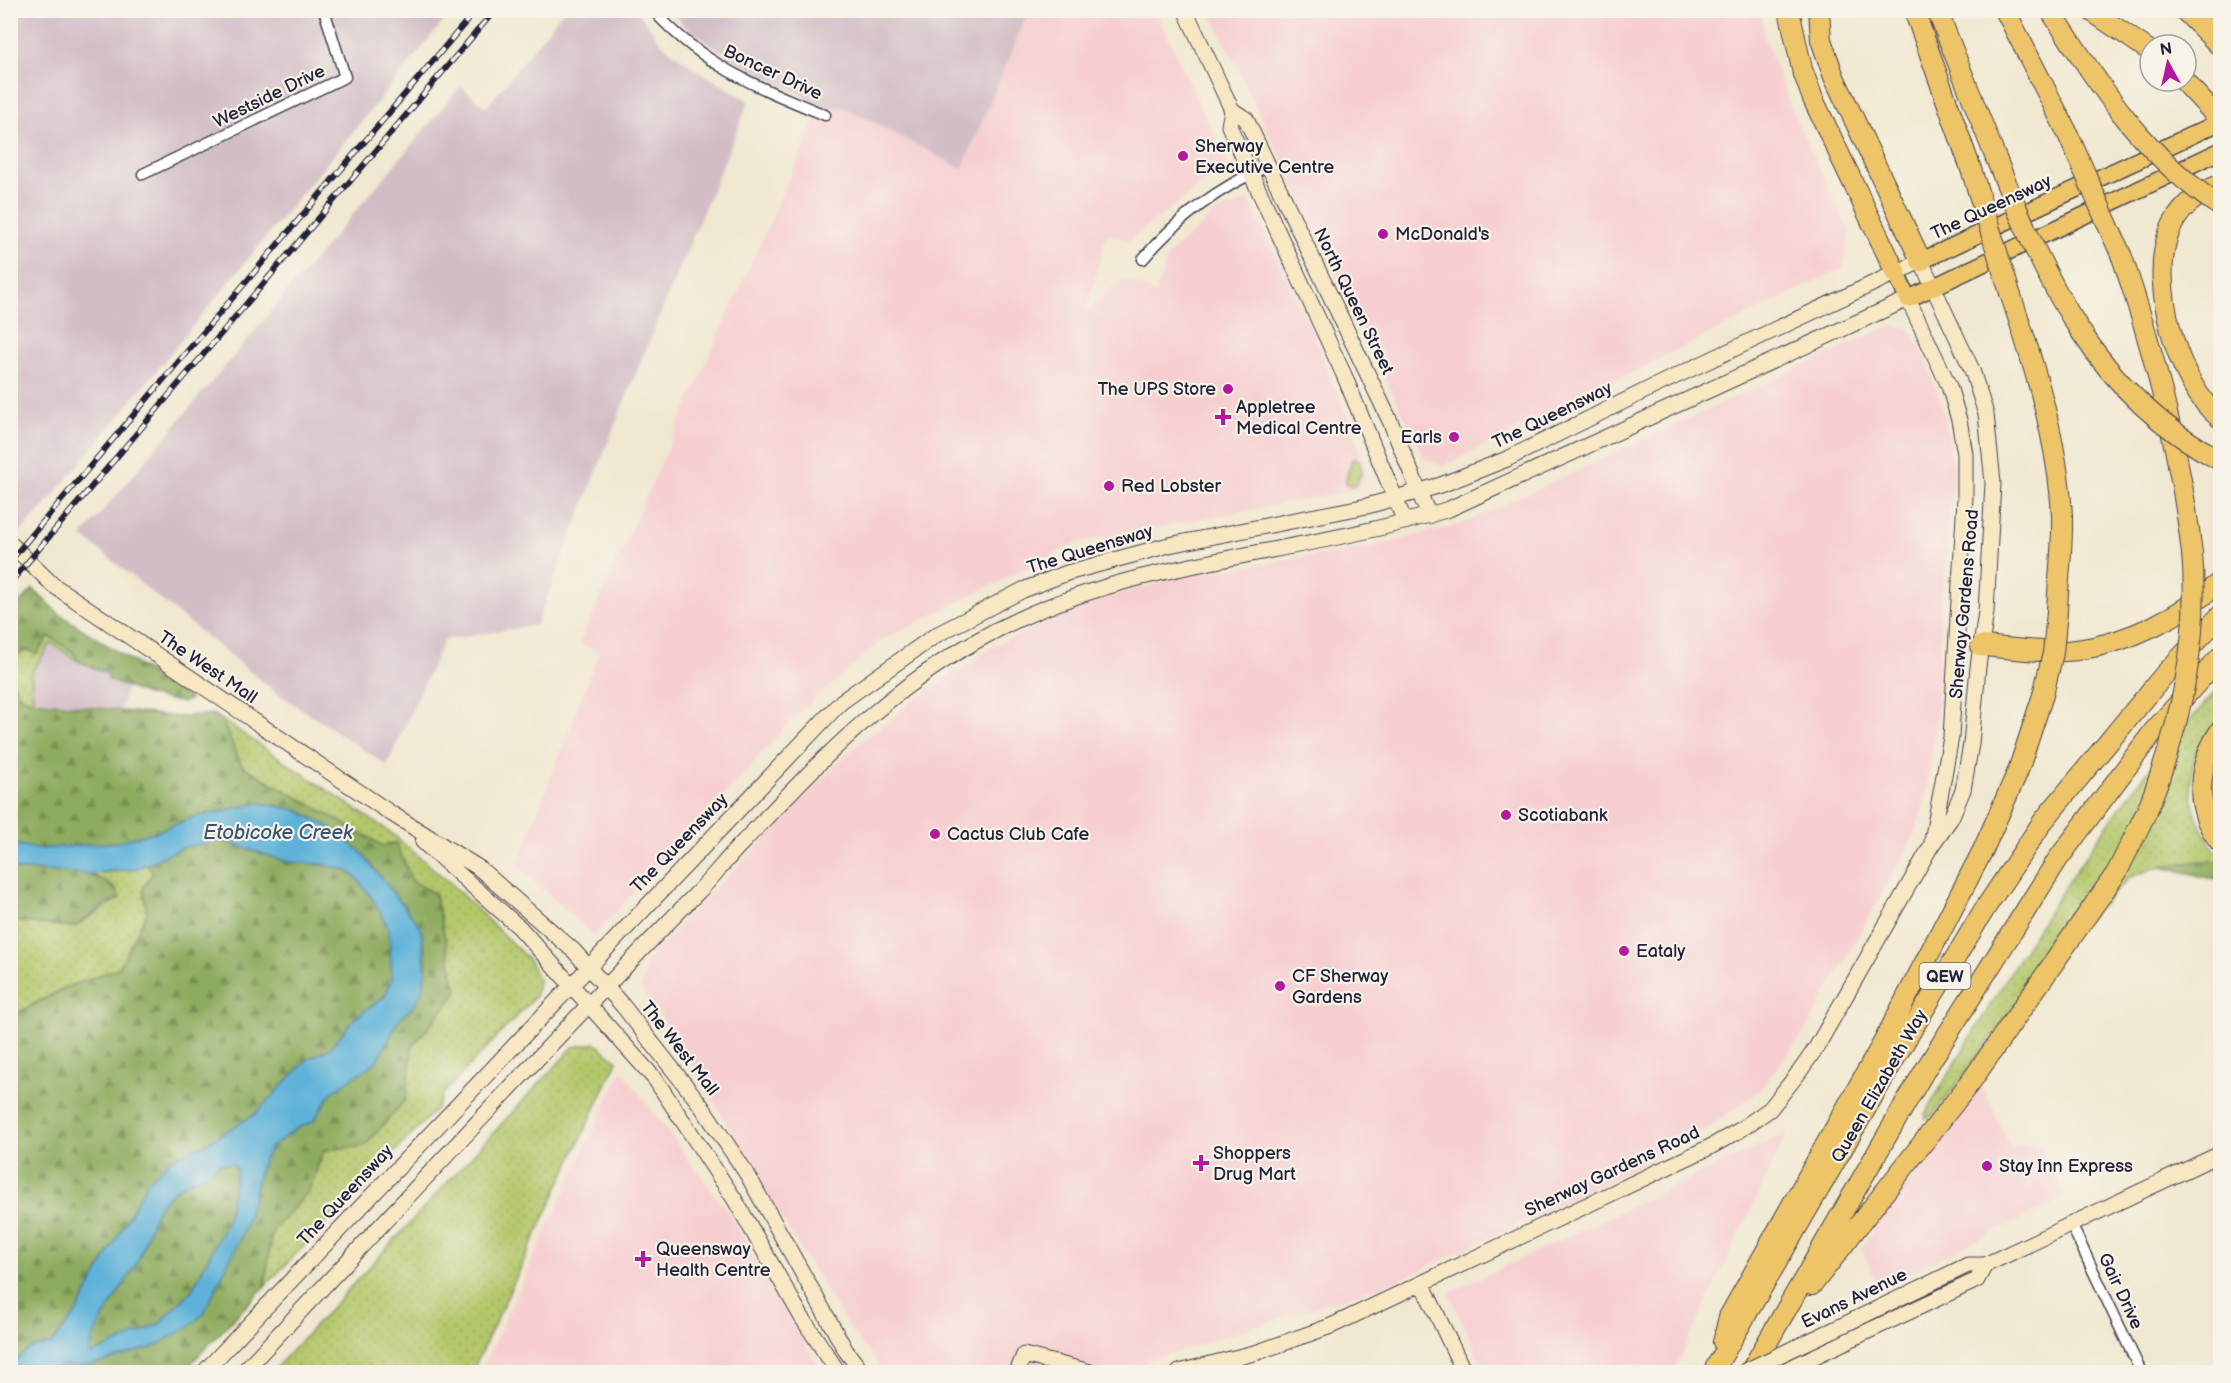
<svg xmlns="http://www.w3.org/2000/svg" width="2231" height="1383" font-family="'Balsamiq Sans',sans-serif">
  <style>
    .built { fill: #f7cfd1 }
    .industrial { fill: #d2bdc6 }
    .grass { fill: url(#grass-dots); stroke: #6a7452; stroke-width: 1.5 }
    .forest { fill: url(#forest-firs); stroke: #58674c; stroke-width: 1.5 }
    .green { fill: #b3c76a; stroke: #6a7452; stroke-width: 1.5 }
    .water { fill: #5db2d9; stroke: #406a8a; stroke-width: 1.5; fill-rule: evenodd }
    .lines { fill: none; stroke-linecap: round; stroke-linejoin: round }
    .street-casing { stroke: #414051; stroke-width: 13 }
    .secondary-casing { stroke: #414051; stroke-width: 17 }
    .primary-casing { stroke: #414051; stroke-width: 19 }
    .highway-casing { stroke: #414051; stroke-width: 22 }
    .street { stroke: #fff; stroke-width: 10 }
    .secondary { stroke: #f8e7c3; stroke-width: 15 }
    .primary { stroke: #eec469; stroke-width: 16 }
    .highway { stroke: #eec469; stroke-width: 20 }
    .rail-casing { stroke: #22223b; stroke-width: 6 }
    .rail { stroke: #f7f3e8; stroke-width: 4; stroke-dasharray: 11; stroke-linecap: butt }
    .secondary-bridge-casing { stroke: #414051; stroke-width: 17; stroke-linecap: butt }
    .highway-bridge-casing { stroke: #414051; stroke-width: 22; stroke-linecap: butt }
    .secondary-bridge { stroke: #f8e7c3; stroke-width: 15 }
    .highway-bridge { stroke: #eec469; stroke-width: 20 }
    .poi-dot { fill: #b5179e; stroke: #f7f3e8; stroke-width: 2 }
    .labels { text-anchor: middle; stroke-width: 4.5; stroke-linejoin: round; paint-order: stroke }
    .shield { fill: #f7f3e8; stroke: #62616f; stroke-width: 1.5 }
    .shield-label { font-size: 16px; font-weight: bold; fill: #22223b }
    .street-label { font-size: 18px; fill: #22223b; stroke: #f7f3e8 }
    .poi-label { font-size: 18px; fill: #22223b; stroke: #f7f3e8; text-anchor: start }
    .water-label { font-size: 20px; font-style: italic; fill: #375472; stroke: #f7f3e8 }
  </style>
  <defs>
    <pattern id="grass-dots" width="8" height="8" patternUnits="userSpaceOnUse" patternTransform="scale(1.5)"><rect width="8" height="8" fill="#b3c76a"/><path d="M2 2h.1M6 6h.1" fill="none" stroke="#9aab5d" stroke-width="1.8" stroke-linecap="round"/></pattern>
    <pattern id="forest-firs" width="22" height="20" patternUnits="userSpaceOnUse" patternTransform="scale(1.5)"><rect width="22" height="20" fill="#8eac5e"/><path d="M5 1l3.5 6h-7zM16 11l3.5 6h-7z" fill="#748c4f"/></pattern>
  </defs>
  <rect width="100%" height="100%" fill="#f7f3e8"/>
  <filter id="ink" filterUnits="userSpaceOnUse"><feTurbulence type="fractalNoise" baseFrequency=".0167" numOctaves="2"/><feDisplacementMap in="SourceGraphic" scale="12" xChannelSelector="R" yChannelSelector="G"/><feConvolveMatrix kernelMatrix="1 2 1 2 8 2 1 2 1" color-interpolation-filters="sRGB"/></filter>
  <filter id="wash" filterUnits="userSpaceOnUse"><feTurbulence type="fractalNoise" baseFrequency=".008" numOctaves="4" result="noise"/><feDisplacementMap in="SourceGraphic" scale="24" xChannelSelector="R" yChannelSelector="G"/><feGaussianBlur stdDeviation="1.35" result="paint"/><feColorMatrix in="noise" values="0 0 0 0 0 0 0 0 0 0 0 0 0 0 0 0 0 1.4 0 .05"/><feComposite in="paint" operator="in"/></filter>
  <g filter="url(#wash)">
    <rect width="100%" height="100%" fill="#f0e8d0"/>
    <path class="built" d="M 1029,11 L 1156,11 L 1225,159 L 1226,166 L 1128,241 L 1107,233 L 1086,312 L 1123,279 L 1156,293 L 1168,255 L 1216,212 L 1246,201 L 1250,202 L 1312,330 L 1363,459 L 1366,480 L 1359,488 L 1350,491 L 1078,542 L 883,640 L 800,711 L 594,936 L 517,865 L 599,652 L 580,643 L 822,106 L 848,109 L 962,169 Z
      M 1210,11 L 1762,11 L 1764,36 L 1798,125 L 1850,231 L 1844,267 L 1444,466 L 1424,458 Z
      M 1891,325 L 1908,327 L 1926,358 L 1945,416 L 1954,473 L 1941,610 L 1938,708 L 1926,799 L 1912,840 L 1804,1033 L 1761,1089 L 1711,1126 L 1645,1163 L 1402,1279 L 1148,1361 L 1147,1372 L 884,1372 L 848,1326 L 776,1209 L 675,1034 L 641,990 L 646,962 L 698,905 L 851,750 L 918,696 L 993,647 L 1082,603 L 1179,577 L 1376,546 L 1462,524 Z
      M 622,1070 L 730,1215 L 822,1372 L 480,1372 Z
      M 1981,1084 L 2011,1148 L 2037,1139 L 2065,1198 L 1879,1287 L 1861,1248 Z
      M 1788,1132 L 1673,1372 L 1485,1372 L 1449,1293 Z"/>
    <path class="industrial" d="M 564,10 L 637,11 L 663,45 L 695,69 L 749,101 L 624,402 L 536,625 L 444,640 L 387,765 L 274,691 L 82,536 L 461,86 L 486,108 Z
      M 11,11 L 452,11 L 45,506 L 11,541 Z
      M 673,11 L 1029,11 L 962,169 L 848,109 L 822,106 L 740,64 L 684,26 Z
      M 51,643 L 78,661 L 109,674 L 107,679 L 127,687 L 120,710 L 33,701 L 31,673 Z"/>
    <path class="grass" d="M 49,636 L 73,652 L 78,661 L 51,643 L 31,673 L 33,701 L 19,696 L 14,683 L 11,686 L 11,657 L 28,650 Z
      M 2220,687 C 2220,695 2223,711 2220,719 C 2215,731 2203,741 2197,754 C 2182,789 2197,829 2220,857 L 2220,861 L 2161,866 L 2130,877 L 2054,953 L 1933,1116 L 1925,1118 L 1925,1114 C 2014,965 2101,814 2220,687 Z
      M 221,719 L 390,832 L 450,883 L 529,960 L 539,979 L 535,997 L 443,1094 L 437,1108 L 265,1286 L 272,1231 L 308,1192 L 324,1150 L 365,1145 L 406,1099 L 412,1047 L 457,992 L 435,894 L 412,881 L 396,844 L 383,846 L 242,766 Z
      M 2220,743 L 2220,831 C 2201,801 2212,774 2220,743 Z
      M 147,864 L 153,872 L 143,889 L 147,913 L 119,968 L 67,987 L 11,1016 L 10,921 L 74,927 L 120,898 L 116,889 L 91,874 L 136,869 Z
      M 595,1043 L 617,1061 L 472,1372 L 272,1372 L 573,1047 Z"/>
    <path class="forest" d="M 33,589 L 59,614 L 190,699 L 183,703 L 147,695 L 107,679 L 108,674 L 78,661 L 73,652 L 49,636 L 37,654 L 28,650 L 11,657 L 11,612 Z
      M 14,683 L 19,696 L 33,701 L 178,717 L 213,714 L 221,719 L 242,766 L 383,846 L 396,843 L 412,881 L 435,894 L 457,992 L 412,1047 L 406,1099 L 365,1146 L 324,1150 L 308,1192 L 272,1231 L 265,1286 L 183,1372 L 54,1372 L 63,1364 L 77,1367 L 96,1364 L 153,1347 L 245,1228 L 261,1166 L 271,1147 L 296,1129 L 314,1121 L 331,1093 L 377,1061 L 399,1019 L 412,1008 L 426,971 L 426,958 L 421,928 L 360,851 L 327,826 L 297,810 L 261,803 L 194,817 L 156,832 L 117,842 L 39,849 L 11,844 L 10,686 Z
      M 220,840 L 288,862 L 321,864 L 346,870 L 356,877 L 374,901 L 389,929 L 392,981 L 385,996 L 355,1018 L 329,1050 L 308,1059 L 254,1115 L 202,1146 L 172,1158 L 148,1181 L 75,1315 L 51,1344 L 31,1348 L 15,1361 L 11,1369 L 11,1016 L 67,987 L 119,968 L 147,913 L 143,889 L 153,872 L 147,864 L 184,847 Z
      M 2201,861 L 2220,861 L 2220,881 L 2161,866 Z
      M 10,869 C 43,874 105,863 120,898 L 106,904 L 74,927 L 11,921 Z
      M 219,1164 L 233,1164 L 237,1170 L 227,1222 L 192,1290 L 158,1325 L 92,1354 L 88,1353 C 93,1328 123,1288 136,1264 C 148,1241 149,1214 169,1195 C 183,1180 205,1178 219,1164 Z"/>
    <path class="green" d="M 1355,458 L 1359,460 L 1362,472 L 1356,484 L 1352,486 L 1346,483 L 1346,480 L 1352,460 Z"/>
    <path class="water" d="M 261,803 L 297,810 L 327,826 L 360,851 L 421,928 L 426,971 L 421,994 L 412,1008 L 399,1019 L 377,1061 L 331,1093 L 314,1121 L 296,1129 L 271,1147 L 261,1166 L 245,1228 L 204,1313 L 190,1326 L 153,1347 L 96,1364 L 77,1367 L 63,1365 L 54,1372 L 11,1372 L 15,1361 L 31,1348 L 51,1344 L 75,1315 L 148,1181 L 172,1158 L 202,1146 L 254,1115 L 308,1059 L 329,1049 L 355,1018 L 385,996 L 392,980 L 389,929 L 374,901 L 356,877 L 346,870 L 321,864 L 288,862 L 220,840 L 184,847 L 136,869 L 91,874 L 11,869 L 11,844 L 39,849 L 117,842 L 156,832 L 194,817 ZM 219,1164 L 233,1164 L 237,1170 L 227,1222 L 192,1290 L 158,1325 L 92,1354 L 89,1353 C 91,1331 124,1286 136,1264 C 148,1241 149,1214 169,1195 C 183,1180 205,1178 219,1164 Z"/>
  </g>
  <g filter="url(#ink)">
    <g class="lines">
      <g class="street-casing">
        <path id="street" d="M 653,10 C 703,66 758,87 825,115
          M 143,174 L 345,77 L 324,10
          M 1143,259 C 1177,219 1219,187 1268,166
          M 2071,1224 L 2141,1372"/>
      </g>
      <g class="secondary-casing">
        <path id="secondary" d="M 1185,10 L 1232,110 L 1246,119 L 1390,421 L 1429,516
          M 1232,110 L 1229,126 L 1344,375 L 1405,522
          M 10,543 L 53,585 L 392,814 L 479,868 L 574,951 L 623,1006 L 700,1104 L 747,1174 L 846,1351 L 862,1372
          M 423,842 L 520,928 L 655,1079 L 735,1200 L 801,1316 L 838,1372
          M 1422,1283 L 1464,1372
          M 1833,1330 L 1968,1265 L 1985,1265 L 2220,1154
          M 204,1372 L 841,702 L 936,635 L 1023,590 L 1067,573 L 1169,545 L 1367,506 L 1441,485 L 1507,459 L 1659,384 L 1921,261 L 1972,370 L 1986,414 L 1993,483 L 1986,612 L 1978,667 L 1971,744 L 1963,790 L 1951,818 L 1931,846 L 1816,1048 L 1800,1071 L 1770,1109 L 1740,1130 L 1710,1147 L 1331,1326 L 1258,1352 L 1179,1372
          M 243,1372 C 395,1212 543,1049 698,892 C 714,876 728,857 744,841 C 829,751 903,673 1017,620 C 1153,557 1307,554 1449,509 L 1908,299 L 1949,386 L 1959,420 L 1965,454 L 1965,498 L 1951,737 L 1932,841
          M 1017,1372 L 1024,1355 L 1090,1372
          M 1781,1372 L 1977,1280 L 1985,1265"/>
      </g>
      <g class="primary-casing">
        <path id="primary" d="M 1921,261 L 2220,122
          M 1896,273 L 1908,299 L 2220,151"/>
      </g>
      <g class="highway-casing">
        <path id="highway" d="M 1789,10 L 1802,69 L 1813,99 L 1896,273
          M 1819,10 L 1821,40 L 1834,77 L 1921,261
          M 1914,10 L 1971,169
          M 1937,10 L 1995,156
          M 2005,10 L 2066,130
          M 2090,10 L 2150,51
          M 2184,10 L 2220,46
          M 2204,10 L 2220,24
          M 2184,81 L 2220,120
          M 2220,185 C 2198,192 2177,210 2169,233 C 2149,283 2178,386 2220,418
          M 2122,257 C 2155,354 2180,451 2192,553
          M 2010,293 C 2034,365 2058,440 2062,516 C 2063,547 2058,580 2057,612
          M 1981,646 C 2012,648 2047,654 2077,650 C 2129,643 2181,616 2220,582
          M 2220,731 C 2197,765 2193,809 2220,842
          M 1812,1285 L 1972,1080 L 2117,872 L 2147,811
          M 1723,1342 L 1729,1317 L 1883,1043 L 1983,850 L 2018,771 L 2043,695
          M 1713,1372 L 1902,1046 L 1984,910 L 2044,820 L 2164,675 L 2220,616
          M 1750,1372 L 1925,1070 L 2058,859 L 2153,732 L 2220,657"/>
      </g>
      <use href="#street" class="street"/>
      <use href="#secondary" class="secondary"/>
      <use href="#primary" class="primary"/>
      <use href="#highway" class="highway"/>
      <g class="rail-casing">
        <path id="rail" d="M 10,561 L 476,10
          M 10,583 L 495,10"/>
      </g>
      <use href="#rail" class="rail"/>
      <g class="secondary-bridge-casing">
        <path id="secondary-bridge" d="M 1743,1372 L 1833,1330"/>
      </g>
      <g class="highway-bridge-casing">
        <path id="highway-bridge" d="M 2050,10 C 2098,83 2145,158 2220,206
          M 2066,130 L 2122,257
          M 1995,156 C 2045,279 2096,396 2220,460
          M 1971,169 L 2010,293
          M 2043,695 L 2053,653 L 2057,612
          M 2147,811 C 2180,728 2200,642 2192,553"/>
      </g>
      <use href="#secondary-bridge" class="secondary-bridge"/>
      <use href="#highway-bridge" class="highway-bridge"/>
    </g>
  </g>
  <g class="poi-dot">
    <circle cx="1183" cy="156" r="6"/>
    <circle cx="1383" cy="234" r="6"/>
    <circle cx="1228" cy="389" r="6"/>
    <path d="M1220 408h6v6h6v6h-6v6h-6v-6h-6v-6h6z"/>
    <circle cx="1454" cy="437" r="6"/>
    <circle cx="1109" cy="486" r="6"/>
    <circle cx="1506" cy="815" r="6"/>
    <circle cx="935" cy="834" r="6"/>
    <circle cx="1624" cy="951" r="6"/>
    <circle cx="1280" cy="986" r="6"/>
    <path d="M1198 1154h6v6h6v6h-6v6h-6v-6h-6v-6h6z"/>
    <circle cx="1987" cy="1166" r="6"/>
    <path d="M640 1250h6v6h6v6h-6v6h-6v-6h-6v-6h6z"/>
  </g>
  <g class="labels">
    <rect class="shield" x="1919.5" y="963" width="51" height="26" rx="4.5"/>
    <g class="shield-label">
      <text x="1945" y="982">QEW</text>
    </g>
    <g class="street-label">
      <text transform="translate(773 72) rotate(25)" y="6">Boncer Drive</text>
      <text transform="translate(269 96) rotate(-26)" y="6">Westside Drive</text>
      <text transform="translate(1991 207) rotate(-25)" y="6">The Queensway</text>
      <text transform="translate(1354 301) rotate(64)" y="6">North Queen Street</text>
      <text transform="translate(1552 415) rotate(-26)" y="6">The Queensway</text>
      <text transform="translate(1090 549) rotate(-17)" y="6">The Queensway</text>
      <text transform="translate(1964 604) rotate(-85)" y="6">Sherway Gardens Road</text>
      <text transform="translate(208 667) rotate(34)" y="6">The West Mall</text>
      <text transform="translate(679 843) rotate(-46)" y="6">The Queensway</text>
      <text transform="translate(680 1048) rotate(52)" y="6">The West Mall</text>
      <text transform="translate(1879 1086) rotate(-60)" y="6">Queen Elizabeth Way</text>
      <text transform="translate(1612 1171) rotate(-25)" y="6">Sherway Gardens Road</text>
      <text transform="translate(345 1195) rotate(-47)" y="6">The Queensway</text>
      <text transform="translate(2121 1291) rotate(65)" y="6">Gair Drive</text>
      <text transform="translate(1854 1298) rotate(-26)" y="6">Evans Avenue</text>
    </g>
    <g class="poi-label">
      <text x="1195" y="152">Sherway<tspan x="1195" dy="21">Executive Centre</tspan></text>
      <text x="1395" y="240">McDonald's</text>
      <text x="1216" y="395" text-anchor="end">The UPS Store</text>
      <text x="1236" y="413">Appletree<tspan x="1236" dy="21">Medical Centre</tspan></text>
      <text x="1442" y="443" text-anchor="end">Earls</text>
      <text x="1121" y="492">Red Lobster</text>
      <text x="1518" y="821">Scotiabank</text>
      <text x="947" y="840">Cactus Club Cafe</text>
      <text x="1636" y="957">Eataly</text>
      <text x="1292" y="982">CF Sherway<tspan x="1292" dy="21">Gardens</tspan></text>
      <text x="1213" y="1159">Shoppers<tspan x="1213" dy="21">Drug Mart</tspan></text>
      <text x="1999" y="1172">Stay Inn Express</text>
      <text x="656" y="1255">Queensway<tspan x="656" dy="21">Health Centre</tspan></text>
    </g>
    <g class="water-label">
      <text x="278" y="839">Etobicoke Creek</text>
    </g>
  </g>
  <rect width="2231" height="1383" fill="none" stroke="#f7f3e8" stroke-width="36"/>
  <g transform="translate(2168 63) rotate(352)"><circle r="28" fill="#f7f3e8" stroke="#a29fa3" stroke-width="1.5"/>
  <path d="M0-4.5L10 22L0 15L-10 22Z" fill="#b5179e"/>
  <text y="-9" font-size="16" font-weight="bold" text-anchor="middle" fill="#22223b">N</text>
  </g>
</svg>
